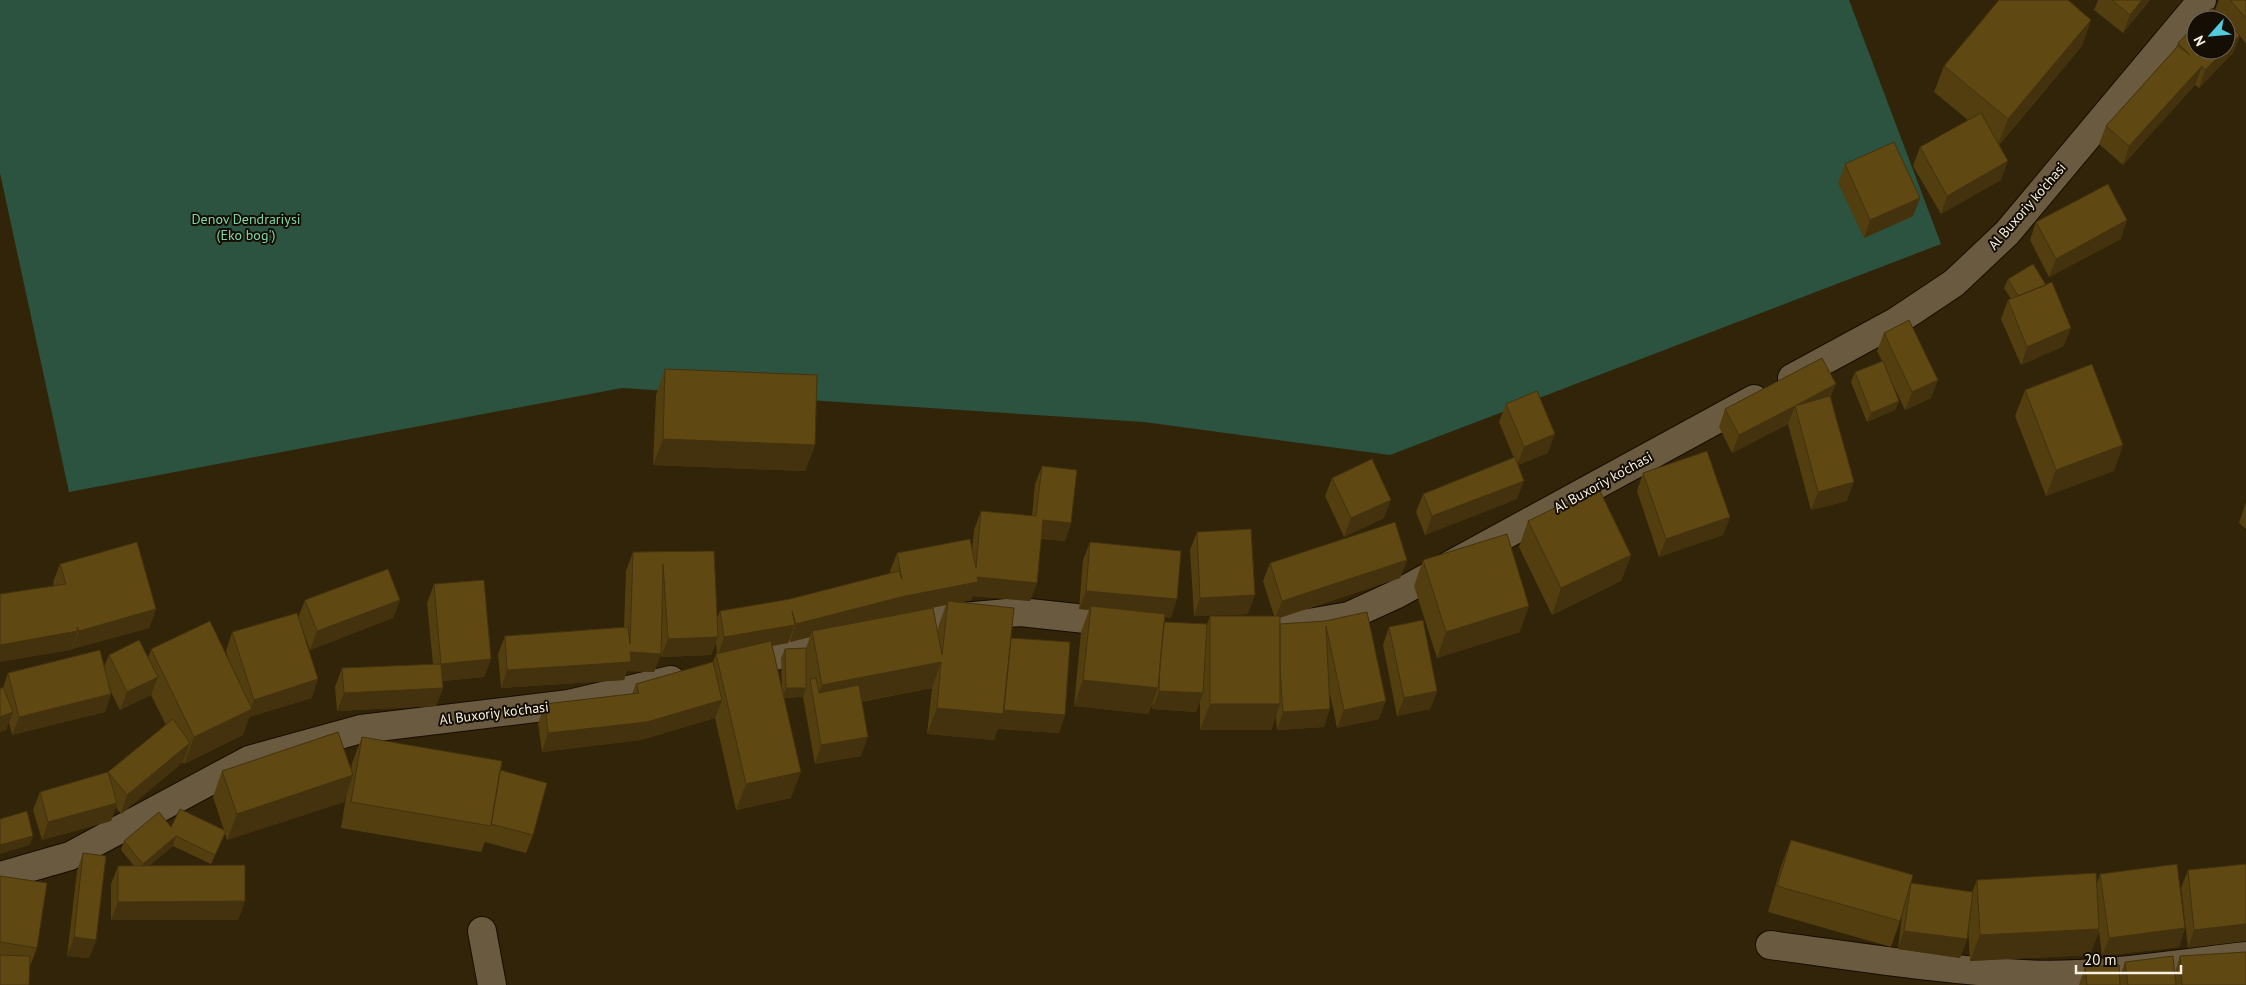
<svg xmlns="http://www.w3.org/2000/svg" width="2246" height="985" font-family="'PT Sans',sans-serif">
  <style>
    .green { fill: #2b533f }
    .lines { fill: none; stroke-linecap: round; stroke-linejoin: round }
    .street-casing { stroke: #180c00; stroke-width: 30 }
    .street { stroke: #6a5b40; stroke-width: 28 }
    .wall { fill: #533e10; fill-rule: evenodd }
    .shaded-wall { fill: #43320d }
    .building { fill: #604813; stroke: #43320d }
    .labels { text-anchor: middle; stroke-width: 4; stroke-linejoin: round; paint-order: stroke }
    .street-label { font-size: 14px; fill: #f8f0e0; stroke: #140e04 }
    .park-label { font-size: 14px; fill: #7fd5a9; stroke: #140e04 }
  </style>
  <rect width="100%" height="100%" fill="#312409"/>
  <path class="green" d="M 0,0 L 1849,0 L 1941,244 L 1390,455 L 1144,422 L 622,388 L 69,492 L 0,173 Z"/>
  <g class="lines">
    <g class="street-casing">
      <path id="street" d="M 1792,378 L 1897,321 L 1954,283 L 2007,233 L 2202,0
        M 900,628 L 939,619 L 1020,612 L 1123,623
        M 1280,628 L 1349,616 L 1397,594 L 1754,399
        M 739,664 L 819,646
        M 0,876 L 70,856 L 249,760 L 361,729 L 569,704 L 671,680
        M 482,931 L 492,985
        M 1770,945 C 1854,956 1938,970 2023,974 C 2095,978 2174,964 2246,956"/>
    </g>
    <use href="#street" class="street"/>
  </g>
  <path class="wall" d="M 2098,0 L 2150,0 L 2123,33 L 2094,10 Z
    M 2219,0 L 2246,0 L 2246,44 L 2240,36 L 2233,53 L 2199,88 L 2195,85 L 2123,165 L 2099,144 L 2106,126 L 2175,49 L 2178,43 L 2226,50 L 2226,20 L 2225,20 L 2215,10 Z
    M 2091,20 L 2082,46 L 1999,145 L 2001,180 L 1941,214 L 1913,166 L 1920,147 L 1968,120 L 1934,92 L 1944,66 Z
    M 1845,164 L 1920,198 L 1913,216 L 1864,238 L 1838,183 Z
    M 2036,222 L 2121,239 L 2049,277 L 2030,240 Z
    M 2008,279 L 2064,346 L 2021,365 L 2001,319 L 2008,300 L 2011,299 L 2004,288 Z
    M 1884,333 L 1931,398 L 1905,410 L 1889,376 L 1899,401 L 1895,410 L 1867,422 L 1851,382 L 1855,372 L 1882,361 L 1877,351 Z
    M 665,369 L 815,445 L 805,471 L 653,465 L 656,395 Z
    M 2025,390 L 2123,445 L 2114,471 L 2046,496 L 2015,416 Z
    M 1831,398 L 1847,501 L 1811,510 L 1788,424 L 1732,453 L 1719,427 L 1725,409 Z
    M 1506,404 L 1548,453 L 1518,465 L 1517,499 L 1425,535 L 1416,512 L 1423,494 L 1514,458 L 1499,422 Z
    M 1042,466 L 1071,523 L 1065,541 L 1041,539 L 1037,583 L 1030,601 L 973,596 L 971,600 L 962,602 L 1011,638 L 1065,715 L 1059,733 L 998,729 L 994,740 L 927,734 L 932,688 L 861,702 L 861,756 L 815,764 L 803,697 L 784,698 L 791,798 L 736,810 L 715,718 L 641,740 L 542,752 L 538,723 L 545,704 L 632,694 L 636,684 L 713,662 L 716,654 L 717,653 L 716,643 L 711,655 L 661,657 L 661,651 L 661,654 L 654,672 L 627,671 L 624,680 L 501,688 L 498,654 L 505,636 L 624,627 L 626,571 L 633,552 L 714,551 L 717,618 L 720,611 L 790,599 L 890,573 L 890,571 L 897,553 L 972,551 L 974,530 L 981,511 L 1032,516 L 1035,484 ZM 946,605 L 938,627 L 938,631 L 889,617 ZM 810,637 L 806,648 L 785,649 L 781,658 L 782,689 L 772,646 L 788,643 L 789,640 L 790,642 Z
    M 1643,473 L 1730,517 L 1723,535 L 1659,557 L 1637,491 Z
    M 1332,478 L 1384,518 L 1344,537 L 1325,496 Z
    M 2246,502 L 2246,529 L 2239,523 Z
    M 1528,521 L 1631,555 L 1621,581 L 1552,615 L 1519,547 Z
    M 1197,532 L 1248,614 L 1194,616 L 1190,550 Z
    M 1090,542 L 1171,618 L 1165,617 L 1164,622 L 1207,624 L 1210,616 L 1274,616 L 1263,581 L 1270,563 L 1407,560 L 1400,578 L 1280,618 L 1280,624 L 1325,621 L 1379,719 L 1337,728 L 1330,694 L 1324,727 L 1277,730 L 1276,716 L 1271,730 L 1200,730 L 1200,701 L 1196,712 L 1152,709 L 1153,703 L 1148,714 L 1074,706 L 1081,632 L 1089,610 L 1079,609 L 1083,560 Z
    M 1423,560 L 1520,632 L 1437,658 L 1414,586 Z
    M 60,564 L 156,609 L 149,628 L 72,649 L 72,648 L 71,650 L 53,582 Z
    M 434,584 L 491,659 L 484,677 L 442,681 L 443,688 L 436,706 L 337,711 L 335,687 L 342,668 L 433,664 L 427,603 Z
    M 305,600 L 400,600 L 393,618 L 310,650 L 301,625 L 312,698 L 249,717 L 243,735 L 184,764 L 183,762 L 121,814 L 116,807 L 111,821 L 42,840 L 33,810 L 40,792 L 108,772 L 166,725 L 151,695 L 120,710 L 110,690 L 111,694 L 105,712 L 12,735 L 9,722 L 6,730 L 0,732 L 0,689 L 3,688 L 8,673 L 104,667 L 109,655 L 148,658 L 151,649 L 229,661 L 226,651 L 232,632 L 298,618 Z
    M 1389,627 L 1437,691 L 1430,709 L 1397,716 L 1383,645 Z
    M 362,737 L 500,770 L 533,835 L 526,853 L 485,842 L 481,852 L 341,828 L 347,791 L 344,802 L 227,840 L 225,833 L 211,864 L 173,846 L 149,866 L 245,901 L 238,920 L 111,920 L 111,884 L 118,866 L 134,866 L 121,850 L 124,841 L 171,827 L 224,830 L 213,797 L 222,771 L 351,770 L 352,763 Z
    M 1791,840 L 1911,883 L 1972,892 L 1977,880 L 2097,883 L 2100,874 L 2185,928 L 2179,947 L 2102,956 L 2099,931 L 2090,955 L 1970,961 L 1968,927 L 1967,939 L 1960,958 L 1898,949 L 1902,915 L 1891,947 L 1768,912 L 1781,866 Z
    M 83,853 L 96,940 L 89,958 L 67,956 L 77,871 Z
    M 2246,864 L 2188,948 L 2181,888 L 2188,870 Z
    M 0,876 L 37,948 L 30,966 L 0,985 Z
    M 2180,956 L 2246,985 L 2079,985 L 2085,967 L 2120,976 L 2125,962 L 2175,972 Z"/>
  <path class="shaded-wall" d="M 2142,0 L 2150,0 L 2123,33 L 2130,15 Z
    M 2091,20 L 2082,46 L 1998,145 L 2008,119 Z
    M 2240,35 L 2233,53 L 2199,88 L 2205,70 Z
    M 2202,66 L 2195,85 L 2123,165 L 2129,146 Z
    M 2008,161 L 2001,180 L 1941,214 L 1947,196 Z
    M 1920,198 L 1913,216 L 1864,238 L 1870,220 Z
    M 2127,220 L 2121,239 L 2049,277 L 2056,259 Z
    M 2071,328 L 2064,346 L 2021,365 L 2027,347 Z
    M 1938,380 L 1931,398 L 1905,410 L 1912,392 Z
    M 1836,384 L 1829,402 L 1795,406 Z
    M 1899,401 L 1895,410 L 1867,422 L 1871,413 Z
    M 1795,406 L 1788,424 L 1732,453 L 1739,435 Z
    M 1555,434 L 1548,453 L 1517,465 L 1524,447 Z
    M 663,439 L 815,445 L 805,471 L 653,465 Z
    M 2123,445 L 2114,471 L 2046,496 L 2056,470 Z
    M 1524,481 L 1517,499 L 1425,535 L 1432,516 Z
    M 1854,482 L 1847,501 L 1811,510 L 1818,492 Z
    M 1391,500 L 1384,518 L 1344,537 L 1351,518 Z
    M 1730,517 L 1723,535 L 1659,557 L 1666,539 Z
    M 1043,520 L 1071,523 L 1065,541 L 1036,538 Z
    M 1631,555 L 1621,581 L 1552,615 L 1561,588 Z
    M 1407,560 L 1400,578 L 1275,619 L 1282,601 Z
    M 977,577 L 1037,583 L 1030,601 L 973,596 L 971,600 L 947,605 L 948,601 L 946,605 L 898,614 L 813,636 L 812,631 L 810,637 L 790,642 L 796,624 Z
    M 1086,591 L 1177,599 L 1171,618 L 1090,610 L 1091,606 L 1089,610 L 1079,609 Z
    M 1255,595 L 1248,614 L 1194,616 L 1200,598 Z
    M 400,600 L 393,618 L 310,650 L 317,631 Z
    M 1529,606 L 1520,632 L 1437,658 L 1446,632 Z
    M 156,609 L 149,628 L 72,649 L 79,631 Z
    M 795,625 L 788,643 L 718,655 L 724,637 Z
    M 78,631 L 71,650 L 0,662 L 0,645 Z
    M 718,637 L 711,655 L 661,657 L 668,639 Z
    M 630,652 L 661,654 L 654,672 L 627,671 L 624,680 L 501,688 L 507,670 Z
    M 491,659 L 484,677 L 434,682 L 441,664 Z
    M 941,662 L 932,688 L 815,710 L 814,706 L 822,685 Z
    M 158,677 L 151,695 L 120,710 L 127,692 Z
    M 318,679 L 312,698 L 249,717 L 243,735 L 184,764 L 194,737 L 250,710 L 254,700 Z
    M 1083,680 L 1158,688 L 1148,714 L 1074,706 Z
    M 443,688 L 436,706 L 337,711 L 344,693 Z
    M 786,688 L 806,688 L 803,697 L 782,698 Z
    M 1159,691 L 1203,693 L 1196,712 L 1152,709 Z
    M 1437,691 L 1430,709 L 1397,716 L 1404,698 Z
    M 111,694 L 105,712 L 12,735 L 19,717 Z
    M 722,700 L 715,718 L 641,740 L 542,752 L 548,733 Z
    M 1386,701 L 1379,719 L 1337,728 L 1344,710 Z
    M 1210,704 L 1280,704 L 1271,730 L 1200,730 Z
    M 937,708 L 1004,710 L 1065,715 L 1059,733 L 998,729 L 994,740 L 927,734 Z
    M 1330,709 L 1324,727 L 1277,730 L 1283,712 Z
    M 13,712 L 6,730 L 0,732 L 0,717 Z
    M 868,737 L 861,756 L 815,764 L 821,745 Z
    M 190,743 L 183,762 L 121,814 L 127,795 Z
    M 801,772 L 791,798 L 736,810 L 746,784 Z
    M 353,775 L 344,802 L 227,840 L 237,814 Z
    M 117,803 L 111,821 L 42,840 L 48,822 Z
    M 33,836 L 30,845 L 0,854 L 0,845 Z
    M 176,836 L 173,846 L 140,873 L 143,864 Z
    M 245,901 L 238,920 L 111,920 L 118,902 Z
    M 2246,924 L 2246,941 L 2188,948 L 2194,930 Z
    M 2185,928 L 2179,947 L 2102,956 L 2109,938 Z
    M 2099,929 L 2090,955 L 1970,961 L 1980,935 Z
    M 1904,931 L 1967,939 L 1960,958 L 1898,949 Z
    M 74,937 L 96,940 L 89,958 L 67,956 Z"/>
  <path class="building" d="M 1999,0 L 2068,0 L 2091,20 L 2008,119 L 1944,66 Z
    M 2112,0 L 2142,0 L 2130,15 Z
    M 2230,0 L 2246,0 L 2246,18 Z
    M 2212,8 L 2224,20 L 2200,20 Z
    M 2226,21 L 2240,35 L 2226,49 Z
    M 2196,24 L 2196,50 L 2225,50 L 2205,70 L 2202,66 L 2129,146 L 2106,126 L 2178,46 L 2190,55 L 2178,43 Z
    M 1981,113 L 2008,161 L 1947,196 L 1920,147 Z
    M 1894,142 L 1920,198 L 1870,220 L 1845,164 Z
    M 2108,184 L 2127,220 L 2056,259 L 2036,222 Z
    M 2033,264 L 2046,285 L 2018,296 L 2008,279 Z
    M 2052,282 L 2071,328 L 2027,347 L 2008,300 Z
    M 1909,320 L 1938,380 L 1912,392 L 1884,333 Z
    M 1822,358 L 1836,384 L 1795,406 L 1830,396 L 1854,482 L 1818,492 L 1795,406 L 1739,435 L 1725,409 Z
    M 1883,361 L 1899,401 L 1871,413 L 1855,372 Z
    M 2092,364 L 2123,445 L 2056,470 L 2025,390 Z
    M 665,369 L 817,375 L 815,445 L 663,439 Z
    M 1537,391 L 1555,434 L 1524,447 L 1506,404 Z
    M 1707,451 L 1730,517 L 1666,539 L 1643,473 Z
    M 1515,457 L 1524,481 L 1432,516 L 1423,494 Z
    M 1372,459 L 1391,500 L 1351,518 L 1332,478 Z
    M 1042,466 L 1077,470 L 1071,523 L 1043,520 L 1037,583 L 977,577 L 978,582 L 905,596 L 796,624 L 792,611 L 795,625 L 724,637 L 720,611 L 790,599 L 899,571 L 902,579 L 897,553 L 970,539 L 976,568 L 981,511 L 1036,516 Z
    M 1598,487 L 1631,555 L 1561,588 L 1528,521 Z
    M 1395,522 L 1407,560 L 1282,601 L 1270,563 Z
    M 1251,529 L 1255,595 L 1200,598 L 1197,532 Z
    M 1507,534 L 1529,606 L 1446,632 L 1423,560 Z
    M 137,542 L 156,609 L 79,631 L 77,627 L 78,631 L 0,645 L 0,594 L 66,584 L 60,564 Z
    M 1090,542 L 1181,551 L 1177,599 L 1086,591 Z
    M 714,551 L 718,637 L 668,639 L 663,564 L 661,654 L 630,652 L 631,662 L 507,670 L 505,636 L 628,627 L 630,644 L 633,552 Z
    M 388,569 L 400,600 L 317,631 L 305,600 Z
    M 484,580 L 491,659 L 441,664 L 434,584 Z
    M 948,601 L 1014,608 L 1003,714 L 937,708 L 941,662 L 822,685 L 812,631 L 933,608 L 942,655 Z
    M 1091,606 L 1165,614 L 1158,688 L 1083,680 Z
    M 1367,612 L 1386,701 L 1344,710 L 1326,626 L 1330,709 L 1283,712 L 1280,667 L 1280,624 L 1325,621 Z
    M 297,613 L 318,679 L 254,700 L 232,632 Z
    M 1210,616 L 1280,616 L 1280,704 L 1210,704 Z
    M 1423,620 L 1437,691 L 1404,698 L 1389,627 Z
    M 210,621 L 252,709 L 194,737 L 151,649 Z
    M 1164,622 L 1207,624 L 1203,693 L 1159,691 L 1160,664 Z
    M 1011,638 L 1070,642 L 1065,715 L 1004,710 Z
    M 139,640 L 158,677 L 127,692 L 109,655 Z
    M 771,641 L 801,772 L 746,784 L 716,654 Z
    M 806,648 L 806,688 L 786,688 L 785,649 Z
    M 100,650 L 111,694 L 19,717 L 8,673 Z
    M 713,662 L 722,700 L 647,722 L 548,733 L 545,704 L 639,693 L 636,684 Z
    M 441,664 L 443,688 L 344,693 L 342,668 Z
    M 816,678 L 819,693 L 859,685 L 868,737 L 821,745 L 810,679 Z
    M 3,687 L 13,712 L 0,717 L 0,689 Z
    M 173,719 L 190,743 L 127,795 L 108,772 Z
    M 338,732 L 353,775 L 237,814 L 222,771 Z
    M 362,737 L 502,761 L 491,826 L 351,802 Z
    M 500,770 L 547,783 L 533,835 L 491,824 Z
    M 108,772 L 117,803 L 48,822 L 40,792 Z
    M 180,809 L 226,831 L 215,855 L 176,836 L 143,864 L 124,841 L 159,812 L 171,827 Z
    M 27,811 L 33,836 L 0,845 L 0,819 Z
    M 1791,840 L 1913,875 L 1900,921 L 1777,886 Z
    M 83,853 L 106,856 L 96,940 L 74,937 Z
    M 2177,864 L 2185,928 L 2109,938 L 2100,874 Z
    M 2246,864 L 2246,924 L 2194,930 L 2188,870 Z
    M 245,865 L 245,901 L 118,902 L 118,866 Z
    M 2096,873 L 2099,929 L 1980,935 L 1977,880 Z
    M 0,876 L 47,883 L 37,948 L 0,942 Z
    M 1911,883 L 1973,892 L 1967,939 L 1904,931 Z
    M 2246,952 L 2246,985 L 2182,985 L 2180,956 Z
    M 0,955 L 30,956 L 29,985 L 0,985 Z
    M 2173,956 L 2176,985 L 2128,985 L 2125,962 Z
    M 2119,965 L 2120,985 L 2087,985 L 2085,967 Z"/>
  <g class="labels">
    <g class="street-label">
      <text transform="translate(2027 206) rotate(-49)" y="5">Al Buxoriy ko'chasi</text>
      <text transform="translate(1603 482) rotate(-29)" y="5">Al Buxoriy ko'chasi</text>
      <text transform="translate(494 713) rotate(-7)" y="5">Al Buxoriy ko'chasi</text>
    </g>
    <g class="park-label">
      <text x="246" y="224">Denov Dendrariysi<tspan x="246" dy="16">(Eko bog')</tspan></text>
    </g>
  </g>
  <g transform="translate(2211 35) rotate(243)"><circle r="24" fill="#140e04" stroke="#6f685c"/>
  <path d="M0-4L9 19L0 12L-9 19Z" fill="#54cadd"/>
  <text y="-8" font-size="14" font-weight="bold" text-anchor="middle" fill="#f8f0e0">N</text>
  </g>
  <path d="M2076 965v8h105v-8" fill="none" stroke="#f8f0e0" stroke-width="2.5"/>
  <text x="2084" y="965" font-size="15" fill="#f8f0e0" stroke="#140e04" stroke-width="4" paint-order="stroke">20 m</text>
</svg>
